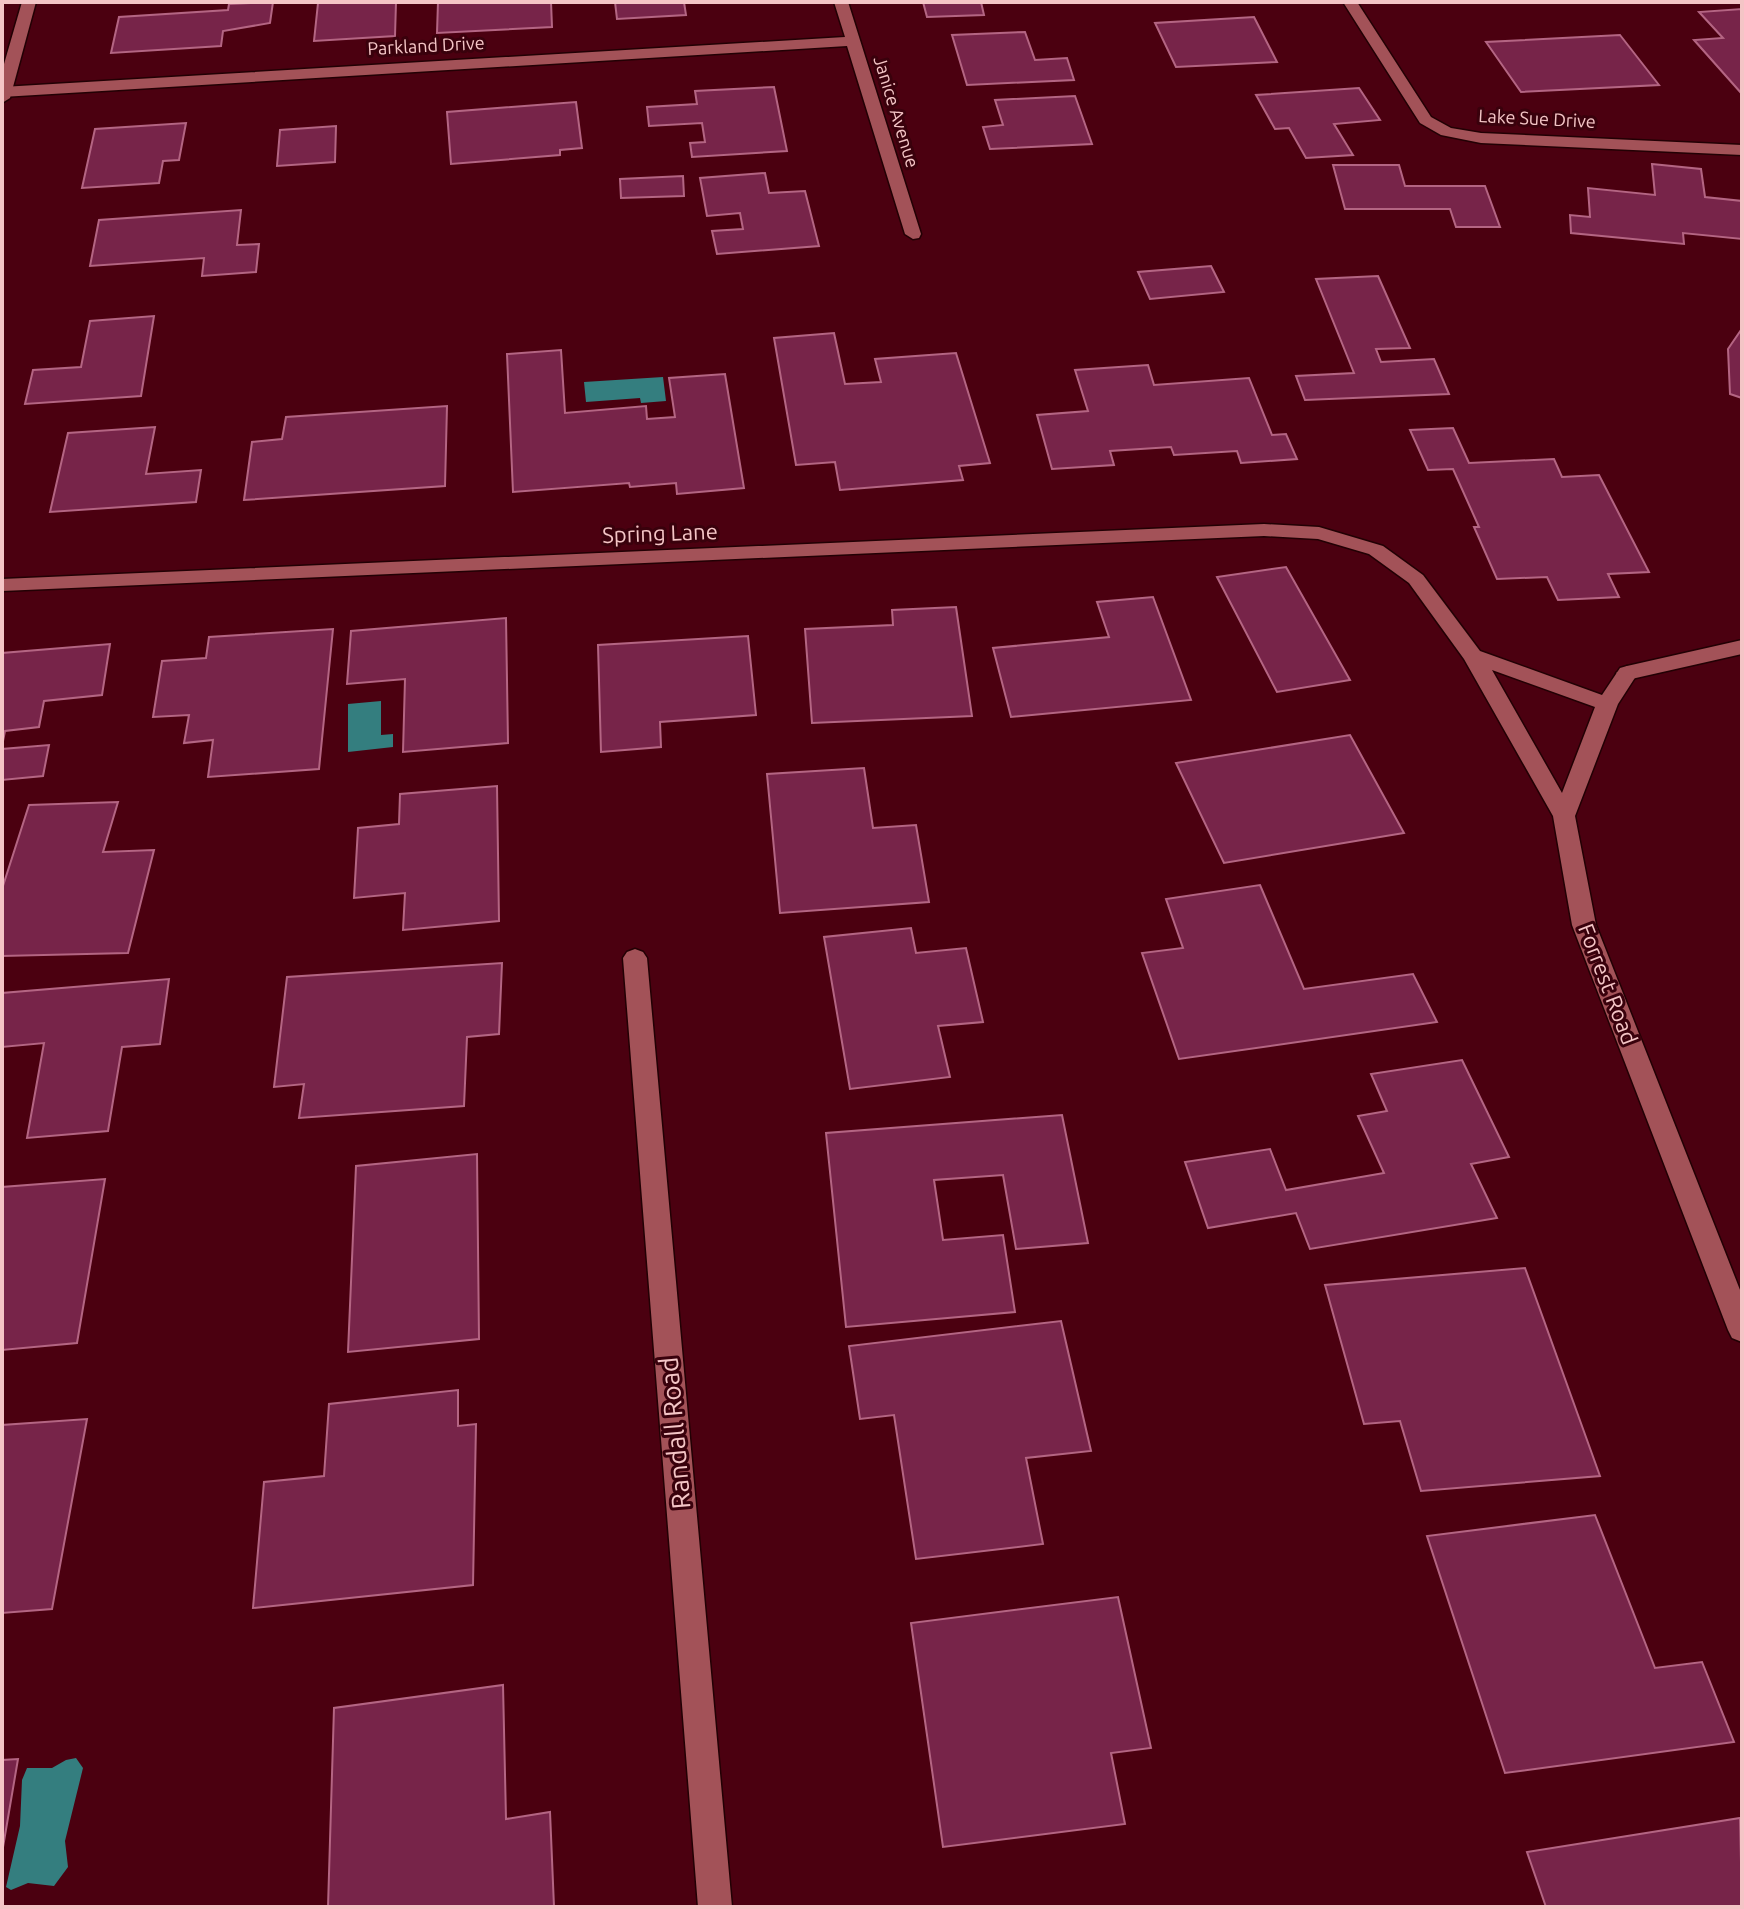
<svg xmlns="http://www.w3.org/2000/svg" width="1744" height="1909" font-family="Ubuntu,sans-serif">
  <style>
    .water { fill: #347e7f }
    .building { fill: #772449; stroke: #b46583; stroke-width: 2 }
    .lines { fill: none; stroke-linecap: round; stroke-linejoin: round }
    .service-casing { stroke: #220004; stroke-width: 3 }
    .minor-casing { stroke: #220004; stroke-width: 3 }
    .tertiary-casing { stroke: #220004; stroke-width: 3 }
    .service { fill: #a35258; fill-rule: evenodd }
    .minor { fill: #a35258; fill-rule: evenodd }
    .tertiary { fill: #a35258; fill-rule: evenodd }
    .labels { text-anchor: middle; stroke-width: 6; stroke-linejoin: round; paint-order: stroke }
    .far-street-label { font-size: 18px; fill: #f4c5c6; stroke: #39010c }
    .street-label { font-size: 22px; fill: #f4c5c6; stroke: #39010c }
    .near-street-label { font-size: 26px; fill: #f4c5c6; stroke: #39010c }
  </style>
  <rect width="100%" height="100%" fill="#4b0010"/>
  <path class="water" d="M 663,377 L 666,401 L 641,403 L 640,398 L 586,402 L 584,382 Z
    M 381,701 L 381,735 L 393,734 L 393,747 L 348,752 L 348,704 Z
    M 76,1758 L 83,1768 L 65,1841 L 68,1867 L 54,1886 L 28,1883 L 11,1890 L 6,1887 L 20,1826 L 22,1780 L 27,1768 L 52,1768 L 66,1760 Z"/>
  <path class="building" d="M 273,2 L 270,23 L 223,31 L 221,46 L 111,53 L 119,17 L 228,10 L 229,4 Z
    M 303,2 L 396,2 L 395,36 L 314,41 L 318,3 Z
    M 438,2 L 551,2 L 552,27 L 437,33 Z
    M 615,2 L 684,2 L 686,15 L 617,19 Z
    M 923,2 L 981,2 L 984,15 L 927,17 Z
    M 1742,9 L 1742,94 L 1694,40 L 1723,38 L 1699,12 Z
    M 1254,17 L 1277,62 L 1176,67 L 1155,23 Z
    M 1025,32 L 1035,60 L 1067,58 L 1074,80 L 967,85 L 952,35 Z
    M 1620,35 L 1659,85 L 1521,92 L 1486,42 Z
    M 774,87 L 787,151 L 692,157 L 690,143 L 705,142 L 702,123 L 649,126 L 647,107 L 697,104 L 695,91 Z
    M 1359,88 L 1380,120 L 1334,124 L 1353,155 L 1306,158 L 1289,128 L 1275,129 L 1256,95 Z
    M 1075,96 L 1092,144 L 990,149 L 983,127 L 1003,125 L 995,100 Z
    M 576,102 L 582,148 L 560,150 L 560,155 L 451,164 L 447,112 Z
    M 186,123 L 179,160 L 163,161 L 159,183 L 82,188 L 95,129 Z
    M 336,126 L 335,162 L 277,166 L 280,130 Z
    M 1652,164 L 1701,169 L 1705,197 L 1742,201 L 1742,239 L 1683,233 L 1684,244 L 1571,233 L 1570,215 L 1590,217 L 1588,188 L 1655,195 Z
    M 1333,165 L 1399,165 L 1405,186 L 1485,186 L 1500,227 L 1456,227 L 1450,209 L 1345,209 Z
    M 765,173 L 769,193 L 805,191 L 819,246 L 717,254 L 712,231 L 743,229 L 740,213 L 707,216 L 700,178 Z
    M 683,176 L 684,196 L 621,198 L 620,179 Z
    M 241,210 L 237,245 L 259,244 L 256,272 L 202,276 L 204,258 L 90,266 L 99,220 Z
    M 1211,266 L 1224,292 L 1150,299 L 1138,272 Z
    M 1378,276 L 1410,348 L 1376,349 L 1381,362 L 1434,359 L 1449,394 L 1305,400 L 1296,376 L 1354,373 L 1316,279 Z
    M 154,316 L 141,396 L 25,404 L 33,370 L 81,367 L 90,321 Z
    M 1741,330 L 1742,330 L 1742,398 L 1730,394 L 1728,349 Z
    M 834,333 L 845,384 L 881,382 L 875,359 L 956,353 L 990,463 L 959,466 L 963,480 L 840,490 L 835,462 L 796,465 L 774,338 Z
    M 561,350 L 565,413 L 646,406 L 647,419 L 675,417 L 669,378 L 725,374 L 744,488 L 677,494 L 676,483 L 630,487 L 629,483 L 513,492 L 507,354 Z
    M 1148,365 L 1154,385 L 1249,378 L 1272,435 L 1286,434 L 1297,459 L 1241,463 L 1237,451 L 1174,455 L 1171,447 L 1110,451 L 1114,465 L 1052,469 L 1037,415 L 1088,411 L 1075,370 Z
    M 447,406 L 445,486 L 244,500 L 252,442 L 282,439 L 286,417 Z
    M 155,427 L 146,474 L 201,470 L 196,502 L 50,512 L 68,433 Z
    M 1453,428 L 1469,463 L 1554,459 L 1562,477 L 1599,475 L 1649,572 L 1608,574 L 1619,597 L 1558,600 L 1547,577 L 1497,579 L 1474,527 L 1479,527 L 1453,469 L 1428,470 L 1410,430 Z
    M 1286,567 L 1350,680 L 1277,692 L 1217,577 Z
    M 1153,597 L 1191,700 L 1011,717 L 993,648 L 1109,637 L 1097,602 Z
    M 956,607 L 972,716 L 812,723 L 805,629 L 893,625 L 892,610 Z
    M 506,618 L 508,743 L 403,752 L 405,679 L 347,684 L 351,631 Z
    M 333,629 L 319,769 L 208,777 L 213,740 L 184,743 L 189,715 L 153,717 L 162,661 L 206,658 L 209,637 Z
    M 748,636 L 756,715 L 660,722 L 661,747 L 601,752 L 598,645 Z
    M 110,644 L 102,695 L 44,701 L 39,727 L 5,731 L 2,746 L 2,653 Z
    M 1350,735 L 1404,833 L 1224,863 L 1176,763 Z
    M 49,745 L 43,776 L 2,780 L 2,749 Z
    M 864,768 L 873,828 L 916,825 L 929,902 L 780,913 L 767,774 Z
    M 497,786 L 499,921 L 403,930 L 405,893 L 354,898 L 358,828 L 399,824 L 400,794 Z
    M 118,802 L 103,852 L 154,850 L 128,953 L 2,956 L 2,889 L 29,805 Z
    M 1260,885 L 1304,989 L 1413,974 L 1437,1022 L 1179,1059 L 1142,953 L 1183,948 L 1166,899 Z
    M 911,928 L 916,953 L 966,948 L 983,1022 L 938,1026 L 950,1077 L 850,1089 L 824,937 Z
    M 502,963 L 499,1034 L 467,1037 L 464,1106 L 299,1118 L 304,1084 L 274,1087 L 287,977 Z
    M 169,979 L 160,1044 L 122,1047 L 108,1131 L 27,1138 L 44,1043 L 2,1047 L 2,993 Z
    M 1462,1060 L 1509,1157 L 1471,1164 L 1497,1218 L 1310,1249 L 1296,1213 L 1208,1228 L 1185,1162 L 1270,1149 L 1286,1190 L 1384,1173 L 1358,1116 L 1387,1111 L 1371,1074 Z
    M 1062,1115 L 1088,1243 L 1016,1249 L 1003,1175 L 934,1180 L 943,1240 L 1003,1235 L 1015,1312 L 846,1327 L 826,1133 Z
    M 477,1154 L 479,1339 L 348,1352 L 356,1166 Z
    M 105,1179 L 77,1343 L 2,1350 L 2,1187 Z
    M 1525,1268 L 1600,1476 L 1421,1491 L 1400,1421 L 1364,1424 L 1325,1285 Z
    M 1061,1321 L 1091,1451 L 1026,1458 L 1043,1544 L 916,1559 L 894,1415 L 860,1419 L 849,1346 Z
    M 458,1390 L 458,1426 L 476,1424 L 473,1585 L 253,1608 L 264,1482 L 324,1476 L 329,1404 Z
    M 87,1419 L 52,1609 L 2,1613 L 2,1425 Z
    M 1595,1515 L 1655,1668 L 1702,1662 L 1734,1742 L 1505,1773 L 1427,1536 Z
    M 1118,1597 L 1151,1748 L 1111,1753 L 1125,1824 L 943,1847 L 911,1623 Z
    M 503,1685 L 506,1819 L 550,1812 L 554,1907 L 328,1907 L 334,1708 Z
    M 18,1759 L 2,1853 L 2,1760 Z
    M 1740,1818 L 1742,1907 L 1546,1907 L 1527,1852 Z"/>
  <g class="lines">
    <g class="service-casing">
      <path id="service" d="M 1742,640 L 1742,654 L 1627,680 L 1616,673 L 1627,666 Z"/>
    </g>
    <g class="minor-casing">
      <path id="minor" d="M 834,2 L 848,2 L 921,234 L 919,238 L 913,239 L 905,234 L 847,46 L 2,97 L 2,87 L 845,37 Z
        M 1343,2 L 1357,2 L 1431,117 L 1451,128 L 1481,133 L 1742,145 L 1742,155 L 1481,143 L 1441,135 L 1420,123 Z
        M 1264,524 L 1319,527 L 1383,546 L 1423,575 L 1480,651 L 1602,695 L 1620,668 L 1627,666 L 1638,673 L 1618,704 L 1575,816 L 1596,925 L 1742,1295 L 1742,1342 L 1732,1338 L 1728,1330 L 1572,925 L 1553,816 L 1464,659 L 1409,583 L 1369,554 L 1318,539 L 1264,536 L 2,591 L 2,579 ZM 1492,670 L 1595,707 L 1562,793 Z
        M 635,949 L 643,952 L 647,958 L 732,1907 L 698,1907 L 623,958 L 627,952 Z"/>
    </g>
    <g class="tertiary-casing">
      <path id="tertiary" d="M 22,2 L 36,2 L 10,98 L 2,103 L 2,71 Z"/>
    </g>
    <use href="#service" class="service"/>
    <use href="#minor" class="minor"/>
    <use href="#tertiary" class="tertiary"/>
  </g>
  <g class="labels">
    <g class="far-street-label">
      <text transform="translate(426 46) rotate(-3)" y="6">Parkland Drive</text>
      <text transform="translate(896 112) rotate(73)" y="6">Janice Avenue</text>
      <text transform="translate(1537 119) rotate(3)" y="6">Lake Sue Drive</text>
    </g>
    <g class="street-label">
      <text transform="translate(660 533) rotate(-2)" y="8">Spring Lane</text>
      <text transform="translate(1608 984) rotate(69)" y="8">Forrest Road</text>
    </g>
    <g class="near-street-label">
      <text transform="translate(675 1433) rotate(-95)" y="9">Randall Road</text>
    </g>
  </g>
  <rect width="1744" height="1909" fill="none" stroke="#f4c5c6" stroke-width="8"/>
</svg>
